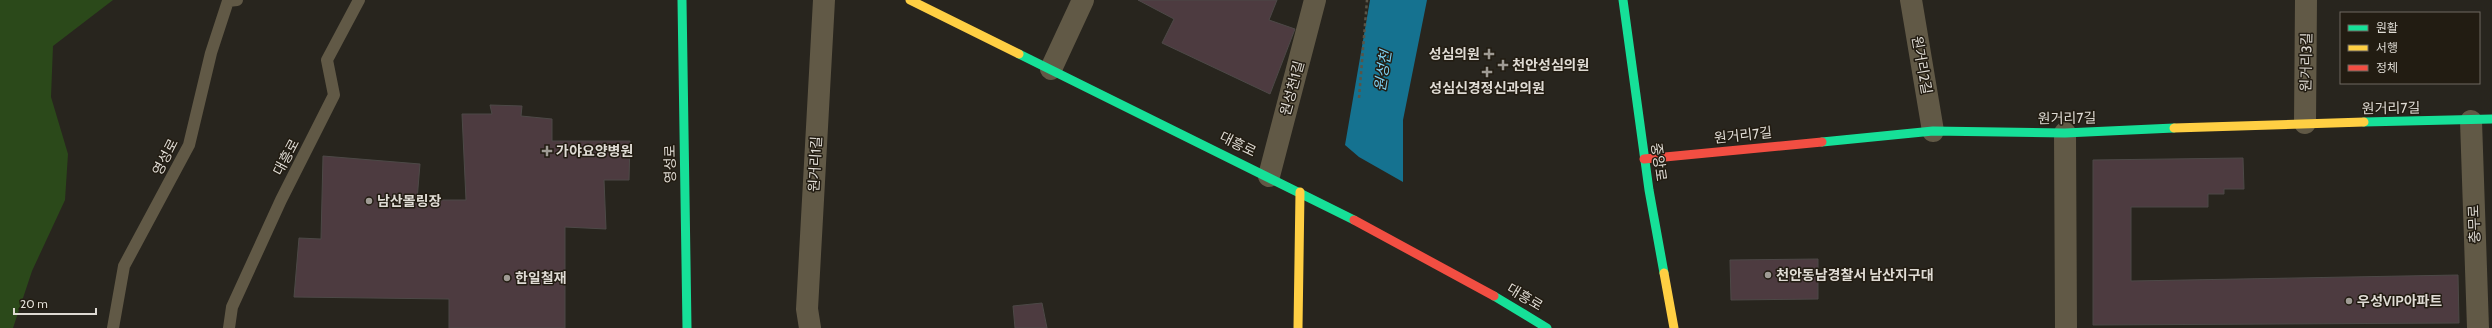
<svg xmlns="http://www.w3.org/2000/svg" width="2492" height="328" font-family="Cabin,'Noto Sans KR',sans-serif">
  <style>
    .green { fill: #2b491a }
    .water { fill: #157290 }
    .building { fill: #4d3b40; stroke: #4d4947 }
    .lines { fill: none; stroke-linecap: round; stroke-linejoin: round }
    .path { stroke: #595447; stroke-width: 2.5; stroke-dasharray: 3 3; stroke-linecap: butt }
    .lane { stroke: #615946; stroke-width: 12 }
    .street { stroke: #615946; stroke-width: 22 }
    .fast { stroke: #16e098; stroke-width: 9 }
    .slow { stroke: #ffcf43; stroke-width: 9 }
    .jam { stroke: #f24e42; stroke-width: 9 }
    .poi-dot { fill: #9f9b94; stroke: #221c12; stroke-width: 1.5 }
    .labels { text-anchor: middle; stroke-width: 3; stroke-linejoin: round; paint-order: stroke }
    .poi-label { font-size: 14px; font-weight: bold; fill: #dfdbd4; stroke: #221c12; text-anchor: start }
    .street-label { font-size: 14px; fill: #dfdbd4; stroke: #221c12 }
    .water-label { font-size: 15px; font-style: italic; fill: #7ed0f1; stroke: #221c12 }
  </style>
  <rect width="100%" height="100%" fill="#28251e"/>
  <path class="green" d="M 0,0 L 113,0 L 53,46 L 51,97 L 68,154 L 65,200 L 32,271 L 13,328 L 0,328 Z"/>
  <path class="water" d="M 1370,0 L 1427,0 L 1403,120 L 1403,182 L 1359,157 L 1345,145 Z"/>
  <path class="building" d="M 1138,0 L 1277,0 L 1269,20 L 1295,29 L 1270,94 L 1162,43 L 1174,19 Z
    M 490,105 L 522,106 L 521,116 L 552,119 L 552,141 L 630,141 L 629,180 L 604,180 L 606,229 L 565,227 L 565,328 L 449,328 L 449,299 L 294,297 L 299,238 L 321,239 L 323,156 L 420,164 L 417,200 L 466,200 L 462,114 L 492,114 Z
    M 2243,158 L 2244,189 L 2224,189 L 2224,194 L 2208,194 L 2208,207 L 2131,207 L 2131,281 L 2458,275 L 2459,323 L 2093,325 L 2093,160 Z
    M 1818,259 L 1818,299 L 1731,300 L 1730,260 Z
    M 1042,303 L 1047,328 L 1015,328 L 1013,306 Z"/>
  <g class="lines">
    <path class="path" d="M 1359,98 L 1367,0"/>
    <path class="lane" d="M 113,328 L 124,266 L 189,145 L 211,53 L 228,1 L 237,0
      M 229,328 L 232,307 L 281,200 L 334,95 L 327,60 L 359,0"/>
    <path class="street" d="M 1911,0 L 1933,131
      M 1051,69 L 1083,0
      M 2471,121 L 2478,328
      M 2305,123 L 2306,0
      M 2065,133 L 2066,328
      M 1269,176 L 1315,0
      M 810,328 L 807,309 L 824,0"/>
    <path class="fast" d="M 682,0 L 687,328
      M 1623,0 L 1649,190 L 1664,273
      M 1019,54 L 1354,220
      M 2364,122 L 2492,119
      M 1822,142 L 1933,131 L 2065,133 L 2174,128
      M 1494,296 L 1547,328"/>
    <path class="slow" d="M 910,0 L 1019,54
      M 2174,128 L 2364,122
      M 1664,273 L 1674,328
      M 1298,328 L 1300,192"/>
    <path class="jam" d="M 1644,159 L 1822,142
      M 1354,220 L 1494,296"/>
  </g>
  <g class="poi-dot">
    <path d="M1487 48h4v4h4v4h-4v4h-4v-4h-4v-4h4z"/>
    <path d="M1501 59h4v4h4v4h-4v4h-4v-4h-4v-4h4z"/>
    <path d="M1485 66h4v4h4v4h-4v4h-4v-4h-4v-4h4z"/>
    <path d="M545 145h4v4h4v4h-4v4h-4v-4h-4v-4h4z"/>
    <circle cx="369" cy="201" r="4"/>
    <circle cx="1768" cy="275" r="4"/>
    <circle cx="507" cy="278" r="4"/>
    <circle cx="2349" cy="301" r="4"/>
  </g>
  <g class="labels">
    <g class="poi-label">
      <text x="1480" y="59" text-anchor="end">성심의원</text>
      <text x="1512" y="70">천안성심의원</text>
      <text x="1487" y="93" text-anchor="middle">성심신경정신과의원</text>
      <text x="556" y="156">가야요양병원</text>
      <text x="377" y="206">남산볼링장</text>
      <text x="1776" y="280">천안동남경찰서 남산지구대</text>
      <text x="515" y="283">한일철재</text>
      <text x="2357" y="306">우성VIP아파트</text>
    </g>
    <g class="street-label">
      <text transform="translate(2306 62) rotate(-89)" y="5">원거리3길</text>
      <text transform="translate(1922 65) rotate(80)" y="5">원거리2길</text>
      <text transform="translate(1292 88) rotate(-75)" y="5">원성천1길</text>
      <text transform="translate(2391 108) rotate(-1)" y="5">원거리7길</text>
      <text transform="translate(2067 118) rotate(-1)" y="5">원거리7길</text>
      <text transform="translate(1743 135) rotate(-6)" y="5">원거리7길</text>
      <text transform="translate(1238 144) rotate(26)" y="5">대흥로</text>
      <text transform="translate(165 157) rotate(-63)" y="5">영성로</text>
      <text transform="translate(286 157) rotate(-62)" y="5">대흥로</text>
      <text transform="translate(1659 162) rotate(82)" y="5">중앙로</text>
      <text transform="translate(670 164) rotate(-91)" y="5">영성로</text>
      <text transform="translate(815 164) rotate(-87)" y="5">원거리1길</text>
      <text transform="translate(2474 224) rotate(-92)" y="5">충무로</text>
      <text transform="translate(1525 297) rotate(31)" y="5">대흥로</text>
    </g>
    <g class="water-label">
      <text transform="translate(1383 71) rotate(-81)" y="5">원성천</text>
    </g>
  </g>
  <rect x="2340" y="12" width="140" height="72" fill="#221c12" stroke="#6e6860"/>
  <rect x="2348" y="25" width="20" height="6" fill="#16e098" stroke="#6e6860"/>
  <text x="2376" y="32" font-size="12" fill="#dfdbd4">원활</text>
  <rect x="2348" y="45" width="20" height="6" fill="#ffcf43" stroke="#6e6860"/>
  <text x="2376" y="52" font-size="12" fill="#dfdbd4">서행</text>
  <rect x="2348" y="65" width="20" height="6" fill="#f24e42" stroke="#6e6860"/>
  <text x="2376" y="72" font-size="12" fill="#dfdbd4">정체</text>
  <path d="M14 308v6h82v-6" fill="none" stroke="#dfdbd4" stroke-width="2"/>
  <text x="20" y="308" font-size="12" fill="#dfdbd4" stroke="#221c12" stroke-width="3" paint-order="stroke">20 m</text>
</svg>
